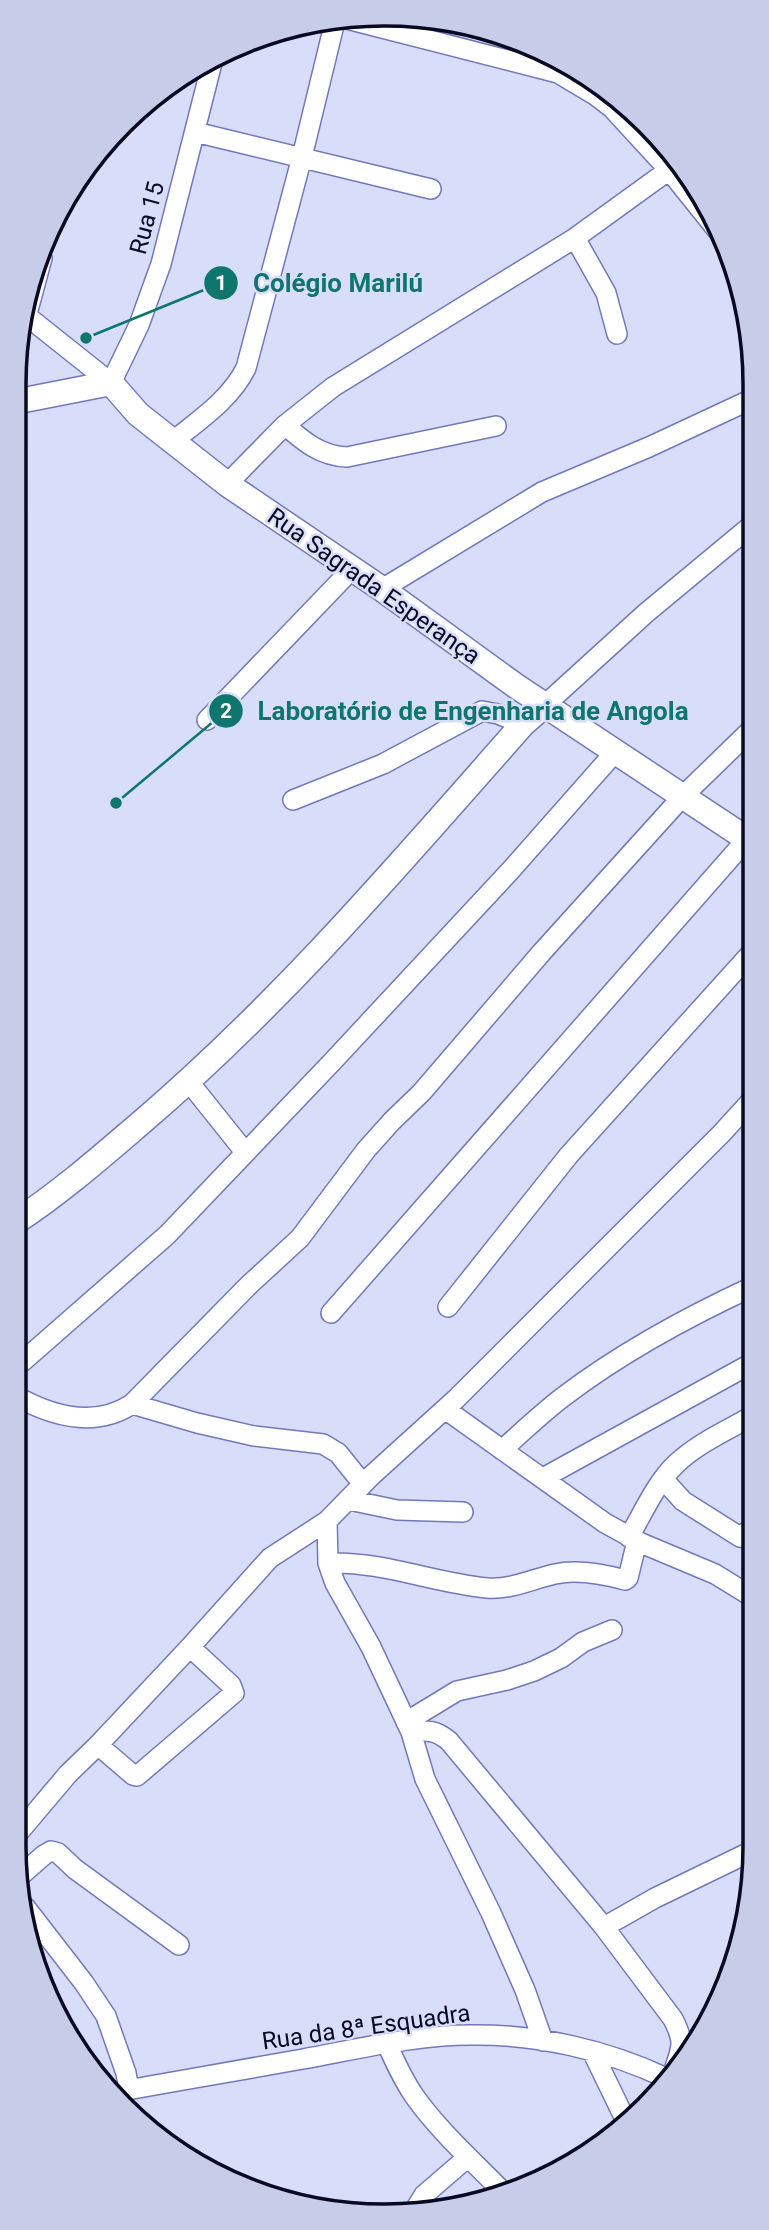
<svg xmlns="http://www.w3.org/2000/svg" width="769" height="2230" font-family="Roboto,sans-serif">
  <style>
    .lines { fill: none; stroke-linecap: round; stroke-linejoin: round }
    .minor-casing { stroke: #7179bc; stroke-width: 22 }
    .tertiary-casing { stroke: #7179bc; stroke-width: 27 }
    .minor { stroke: #fff; stroke-width: 19 }
    .tertiary { stroke: #fff; stroke-width: 24 }
    .labels { text-anchor: middle; stroke-width: 5; stroke-linejoin: round; paint-order: stroke }
    .street-label { font-size: 24px; fill: #090a22; stroke: #d8ddfa }
    .rim { fill: none; stroke: #090a22; stroke-width: 3.5 }
    .leader { fill: none; stroke: #0f766e; stroke-width: 2.5 }
    .callout-dot { fill: #0f766e; stroke: #d8ddfa; stroke-width: 2.5 }
    .mark-label { font-size: 21px; text-anchor: middle; font-weight: bold; fill: #fff }
    .callout-label { font-size: 26px; text-anchor: middle; font-weight: bold; fill: #0f766e; stroke: #d8ddfa; stroke-width: 5; stroke-linejoin: round; paint-order: stroke }
  </style>
  <rect width="100%" height="100%" fill="#d8ddfa"/>
  <g class="lines">
    <g class="minor-casing">
      <path id="minor" d="M 339,17 L 558,73 L 595,95 L 612,108 L 669,170 L 722,236
        M 195,132 L 431,189
        M 575,238 L 606,293 L 617,334
        M 23,313 L 111,383 L 139,325 L 161,264 L 213,59
        M 27,314 L 42,258
        M 285,425 C 304,442 321,456 347,457 L 496,426
        M 172,442 C 199,420 230,400 246,368 L 302,157 L 336,17
        M 227,484 L 285,425 L 333,387 L 575,238 L 669,170
        M 382,589 L 542,492 L 649,447 L 752,399
        M 546,704 L 646,613 L 752,525
        M 207,720 L 352,569
        M 293,800 L 383,764 L 482,711 L 498,714 L 523,724
        M 189,1082 L 245,1152
        M 448,1307 L 569,1155 L 753,951
        M 331,1313 L 747,839
        M 14,1369 L 167,1235 L 333,1061 L 510,871 L 616,751
        M 14,1395 C 51,1416 94,1429 132,1404 L 249,1285 L 300,1238 L 366,1150 L 392,1121 L 422,1092 L 542,952 L 683,796 L 753,728
        M 132,1404 L 197,1423 L 254,1436 L 323,1444 L 338,1453 L 363,1484
        M 445,1409 L 605,1523 L 641,1543 L 715,1574 L 754,1598
        M 502,1450 C 522,1432 542,1413 563,1397 C 622,1352 687,1317 754,1286
        M 543,1478 L 754,1362
        M 663,1479 L 683,1501 L 740,1537 L 754,1527
        M 349,1500 L 397,1510 L 463,1512
        M 327,1521 L 328,1563 L 335,1583 L 371,1647 L 411,1732 L 425,1779 L 491,1913 L 525,1990 L 543,2041
        M 629,1537 C 643,1513 656,1483 676,1464 C 698,1443 728,1430 754,1415
        M 328,1563 C 382,1561 434,1583 487,1588 C 511,1590 532,1579 555,1574 C 578,1569 603,1574 625,1580 L 628,1578 L 637,1541
        M 406,1722 L 457,1691 L 507,1680 L 534,1671 L 561,1658 L 583,1642 L 612,1630
        M 411,1732 C 427,1730 436,1730 449,1741 L 604,1927 L 673,2019 C 685,2042 682,2047 674,2070
        M 98,1745 L 133,1775 L 137,1776 L 234,1693 L 231,1685 L 190,1647
        M 14,1838 L 68,1774 L 98,1745 L 190,1647 L 270,1558 L 327,1521 L 371,1476 L 456,1399 L 721,1134 L 753,1099
        M 20,1876 L 44,1855 L 51,1851 L 58,1853 L 75,1869 L 179,1945
        M 26,1908 L 84,1983 L 106,2016 L 126,2073 L 129,2090
        M 604,1927 L 655,1898 L 754,1850
        M 387,2044 C 395,2062 403,2080 415,2097 C 440,2132 474,2162 504,2193
        M 592,2051 L 625,2119
        M 110,2093 C 174,2082 239,2070 303,2059 C 358,2049 415,2035 471,2035 C 537,2034 607,2050 666,2078
        M 416,2208 L 424,2195 L 468,2157"/>
    </g>
    <g class="tertiary-casing">
      <path id="tertiary" d="M 14,402 L 111,383 L 138,414 L 227,484 L 382,589 L 516,686 L 753,843
        M 14,1223 C 60,1193 101,1157 143,1121 C 283,1001 401,862 523,724 L 546,704"/>
    </g>
    <use href="#minor" class="minor"/>
    <use href="#tertiary" class="tertiary"/>
  </g>
  <g class="labels">
    <g class="street-label">
      <text transform="translate(147 218) rotate(-75)" y="8">Rua 15</text>
      <text transform="translate(374 586) rotate(35)" y="8">Rua Sagrada Esperança</text>
      <text transform="translate(366 2027) rotate(-8)" y="8">Rua da 8ª Esquadra</text>
    </g>
  </g>
  <path d="M0 0H769V2230H0ZM384 26H385A358 358 0 0 1 743 384V1846A358 358 0 0 1 385 2204H384A358 358 0 0 1 26 1846V384A358 358 0 0 1 384 26Z" fill="#c7cce9" fill-rule="evenodd"/>
  <path class="rim" d="M384 26H385A358 358 0 0 1 743 384V1846A358 358 0 0 1 385 2204H384A358 358 0 0 1 26 1846V384A358 358 0 0 1 384 26Z"/>
  <path class="leader" d="M86 338L221 283M116 803L226 711"/>
  <g class="callout-dot">
    <circle cx="86" cy="338" r="7"/>
    <circle cx="116" cy="803" r="7"/>
    <circle cx="221" cy="283" r="18"/>
    <circle cx="226" cy="711" r="18"/>
  </g>
  <g class="mark-label">
    <text x="221" y="290">1</text>
    <text x="226" y="718">2</text>
  </g>
  <g class="callout-label">
    <text x="338" y="292">Colégio Marilú</text>
    <text x="473" y="720">Laboratório de Engenharia de Angola</text>
  </g>
</svg>
